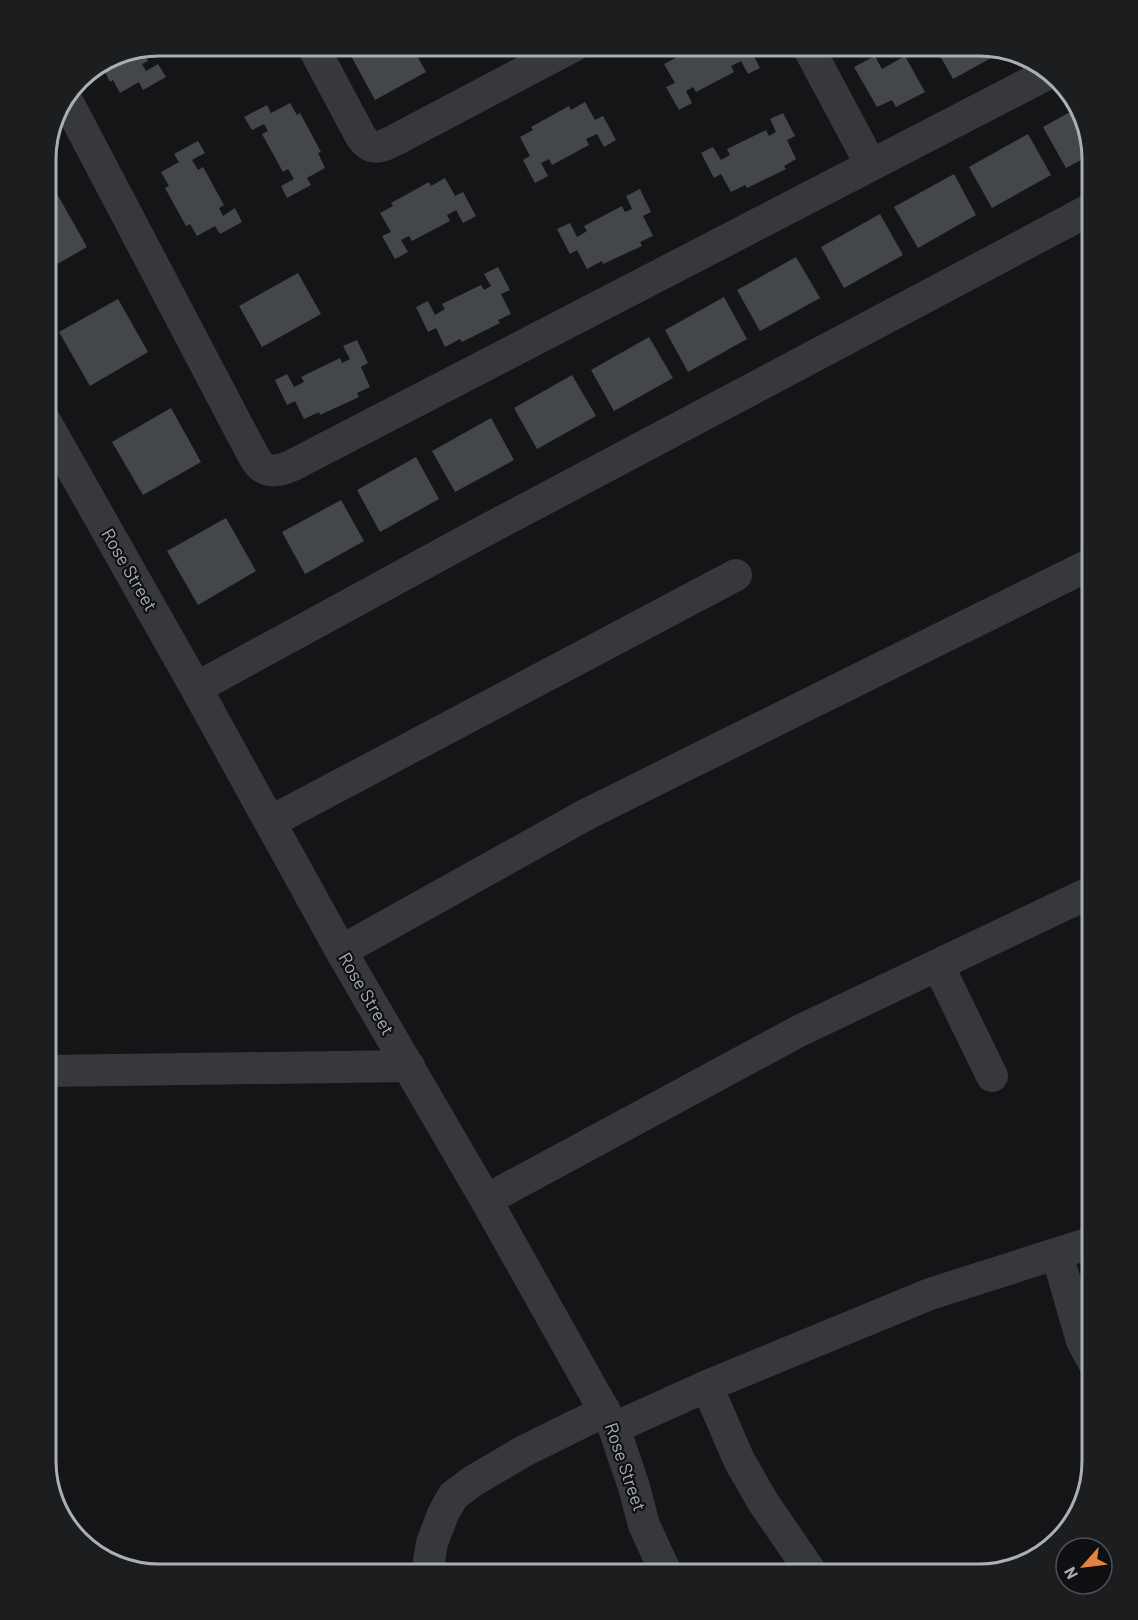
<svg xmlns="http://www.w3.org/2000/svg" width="1138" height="1620" font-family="Barlow,sans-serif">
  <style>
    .building { fill: #44474a }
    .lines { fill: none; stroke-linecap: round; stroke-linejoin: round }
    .minor { stroke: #36383b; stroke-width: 32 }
    .labels { text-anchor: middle; stroke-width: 4.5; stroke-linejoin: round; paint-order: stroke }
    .street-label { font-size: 18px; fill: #a8b0b6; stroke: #101012 }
    .rim { fill: none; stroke: #a8b0b6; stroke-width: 3 }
  </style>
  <rect width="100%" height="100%" fill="#151517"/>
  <path class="building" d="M 204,45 L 233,45 L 211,57 Z
    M 345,45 L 411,45 L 426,72 L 375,100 Z
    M 691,45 L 738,45 L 739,48 L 748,45 L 760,68 L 748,74 L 741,61 L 731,66 L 734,72 L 696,92 L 693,87 L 686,91 L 692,103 L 679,110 L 666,87 L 675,83 L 664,64 L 677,57 L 675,54 Z
    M 934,45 L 987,45 L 1004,51 L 953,79 Z
    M 142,51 L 148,61 L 142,64 L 146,71 L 158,64 L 166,77 L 143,90 L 139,82 L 120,93 L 113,80 L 110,82 L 102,66 Z
    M 875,56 L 882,69 L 905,56 L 925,92 L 896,107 L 892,100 L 877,107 L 854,67 Z
    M 585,102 L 595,120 L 603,116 L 616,140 L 604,147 L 597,134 L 586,139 L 589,145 L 552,165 L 549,159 L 541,163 L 548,176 L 535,183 L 523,160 L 530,156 L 520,137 L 533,130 L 531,127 L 569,106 L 571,110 Z
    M 290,103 L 297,115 L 300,113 L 321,152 L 318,153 L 325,168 L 307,178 L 311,185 L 287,198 L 281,186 L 294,179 L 288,169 L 283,172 L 262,134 L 268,131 L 264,124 L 252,130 L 244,117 L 267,105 L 271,113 Z
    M 1079,107 L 1092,154 L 1066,168 L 1043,127 Z
    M 783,113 L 795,136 L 787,140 L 796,159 L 784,166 L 786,169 L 747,188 L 745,185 L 731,192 L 721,174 L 714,178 L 701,153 L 713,147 L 721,160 L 730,155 L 727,149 L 766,130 L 769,136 L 776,132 L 770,119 Z
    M 1028,134 L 1051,175 L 992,208 L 969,167 Z
    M 198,141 L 205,153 L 192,160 L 198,170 L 203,167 L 224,205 L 219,208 L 223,216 L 235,208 L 242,222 L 220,234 L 215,226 L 197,236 L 190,224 L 186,226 L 165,188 L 169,186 L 161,172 L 179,162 L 174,154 Z
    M 954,174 L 976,215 L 918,248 L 894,207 Z
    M 445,178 L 455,196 L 463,192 L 476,216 L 463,223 L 456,210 L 447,215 L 450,221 L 412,241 L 409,236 L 401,240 L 408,252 L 395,259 L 382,236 L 391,232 L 380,213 L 393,206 L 391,203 L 429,182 L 431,186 Z
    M 640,189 L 651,212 L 643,216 L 653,236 L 640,242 L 642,246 L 603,264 L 602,261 L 587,269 L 577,250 L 570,254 L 557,229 L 570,223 L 577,237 L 587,231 L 584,226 L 622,206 L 625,212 L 632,209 L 626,196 Z
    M 57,194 L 87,247 L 45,271 L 45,200 Z
    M 880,214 L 903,255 L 844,288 L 821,247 Z
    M 796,257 L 820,298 L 760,331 L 737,290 Z
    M 498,267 L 510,290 L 501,294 L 511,314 L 498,320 L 500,323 L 462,342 L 460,339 L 445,347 L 436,328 L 428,332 L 416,307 L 428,301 L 435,315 L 445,309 L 442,304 L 481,285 L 484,290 L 491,286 L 484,274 Z
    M 298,273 L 321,314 L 262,347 L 239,306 Z
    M 724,297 L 747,339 L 688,372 L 665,330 Z
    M 118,299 L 148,352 L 90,386 L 59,332 Z
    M 649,337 L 673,378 L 614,411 L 591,370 Z
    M 357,340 L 368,363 L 361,367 L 370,387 L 357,393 L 359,397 L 320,415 L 319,412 L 304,419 L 295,401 L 287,405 L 275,380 L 287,374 L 294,387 L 304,382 L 301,377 L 340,358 L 342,363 L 350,359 L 343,346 Z
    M 572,375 L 596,416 L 537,449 L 514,408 Z
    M 171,408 L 201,462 L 143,495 L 112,442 Z
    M 491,418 L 514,460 L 455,492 L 432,451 Z
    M 416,457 L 439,499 L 380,532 L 357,490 Z
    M 341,500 L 364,541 L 305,574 L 282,532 Z
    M 226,518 L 256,571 L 198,605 L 167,551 Z"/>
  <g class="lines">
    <path class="minor" d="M 312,45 L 360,135 C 371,153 381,147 397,139 L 575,45
      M 807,45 L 871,165
      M 65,97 L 242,434 C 257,460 259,481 293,465 L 1049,73
      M 45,421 L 196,688 L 341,951 L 486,1200 L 614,1428 L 634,1487 L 644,1525 L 667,1575
      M 196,688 L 471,538 L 1093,208
      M 270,822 L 736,575
      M 341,951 L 587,814 L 1093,563
      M 938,965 L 992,1076
      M 45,1071 L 409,1066
      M 486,1200 L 799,1031 L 1093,891
      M 1057,1254 L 1082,1341 L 1093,1361
      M 707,1386 L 739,1460 L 763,1502 L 813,1575
      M 614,1428 L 707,1386 L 930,1294 L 1093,1242
      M 430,1575 L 429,1561 L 432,1543 L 443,1514 L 453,1496 L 473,1481 L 524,1451 L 605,1411"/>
  </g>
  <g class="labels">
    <g class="street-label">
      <text transform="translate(129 570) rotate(60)" y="6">Rose Street</text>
      <text transform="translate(366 994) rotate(60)" y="6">Rose Street</text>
      <text transform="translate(625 1467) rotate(71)" y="6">Rose Street</text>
    </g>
  </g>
  <path d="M0 0H1138V1620H0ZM159 56H979A103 103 0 0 1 1082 159V1461A103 103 0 0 1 979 1564H159A103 103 0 0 1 56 1461V159A103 103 0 0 1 159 56Z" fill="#1c1d1f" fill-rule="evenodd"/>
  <path class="rim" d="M159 56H979A103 103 0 0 1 1082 159V1461A103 103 0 0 1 979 1564H159A103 103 0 0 1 56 1461V159A103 103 0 0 1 159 56Z"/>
  <g transform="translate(1084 1566) rotate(242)"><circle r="28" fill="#101012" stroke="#4d5054" stroke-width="1.5"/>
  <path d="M0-4.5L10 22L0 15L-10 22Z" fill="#e48340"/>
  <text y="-9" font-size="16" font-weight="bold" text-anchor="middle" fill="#a8b0b6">N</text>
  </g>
</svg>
